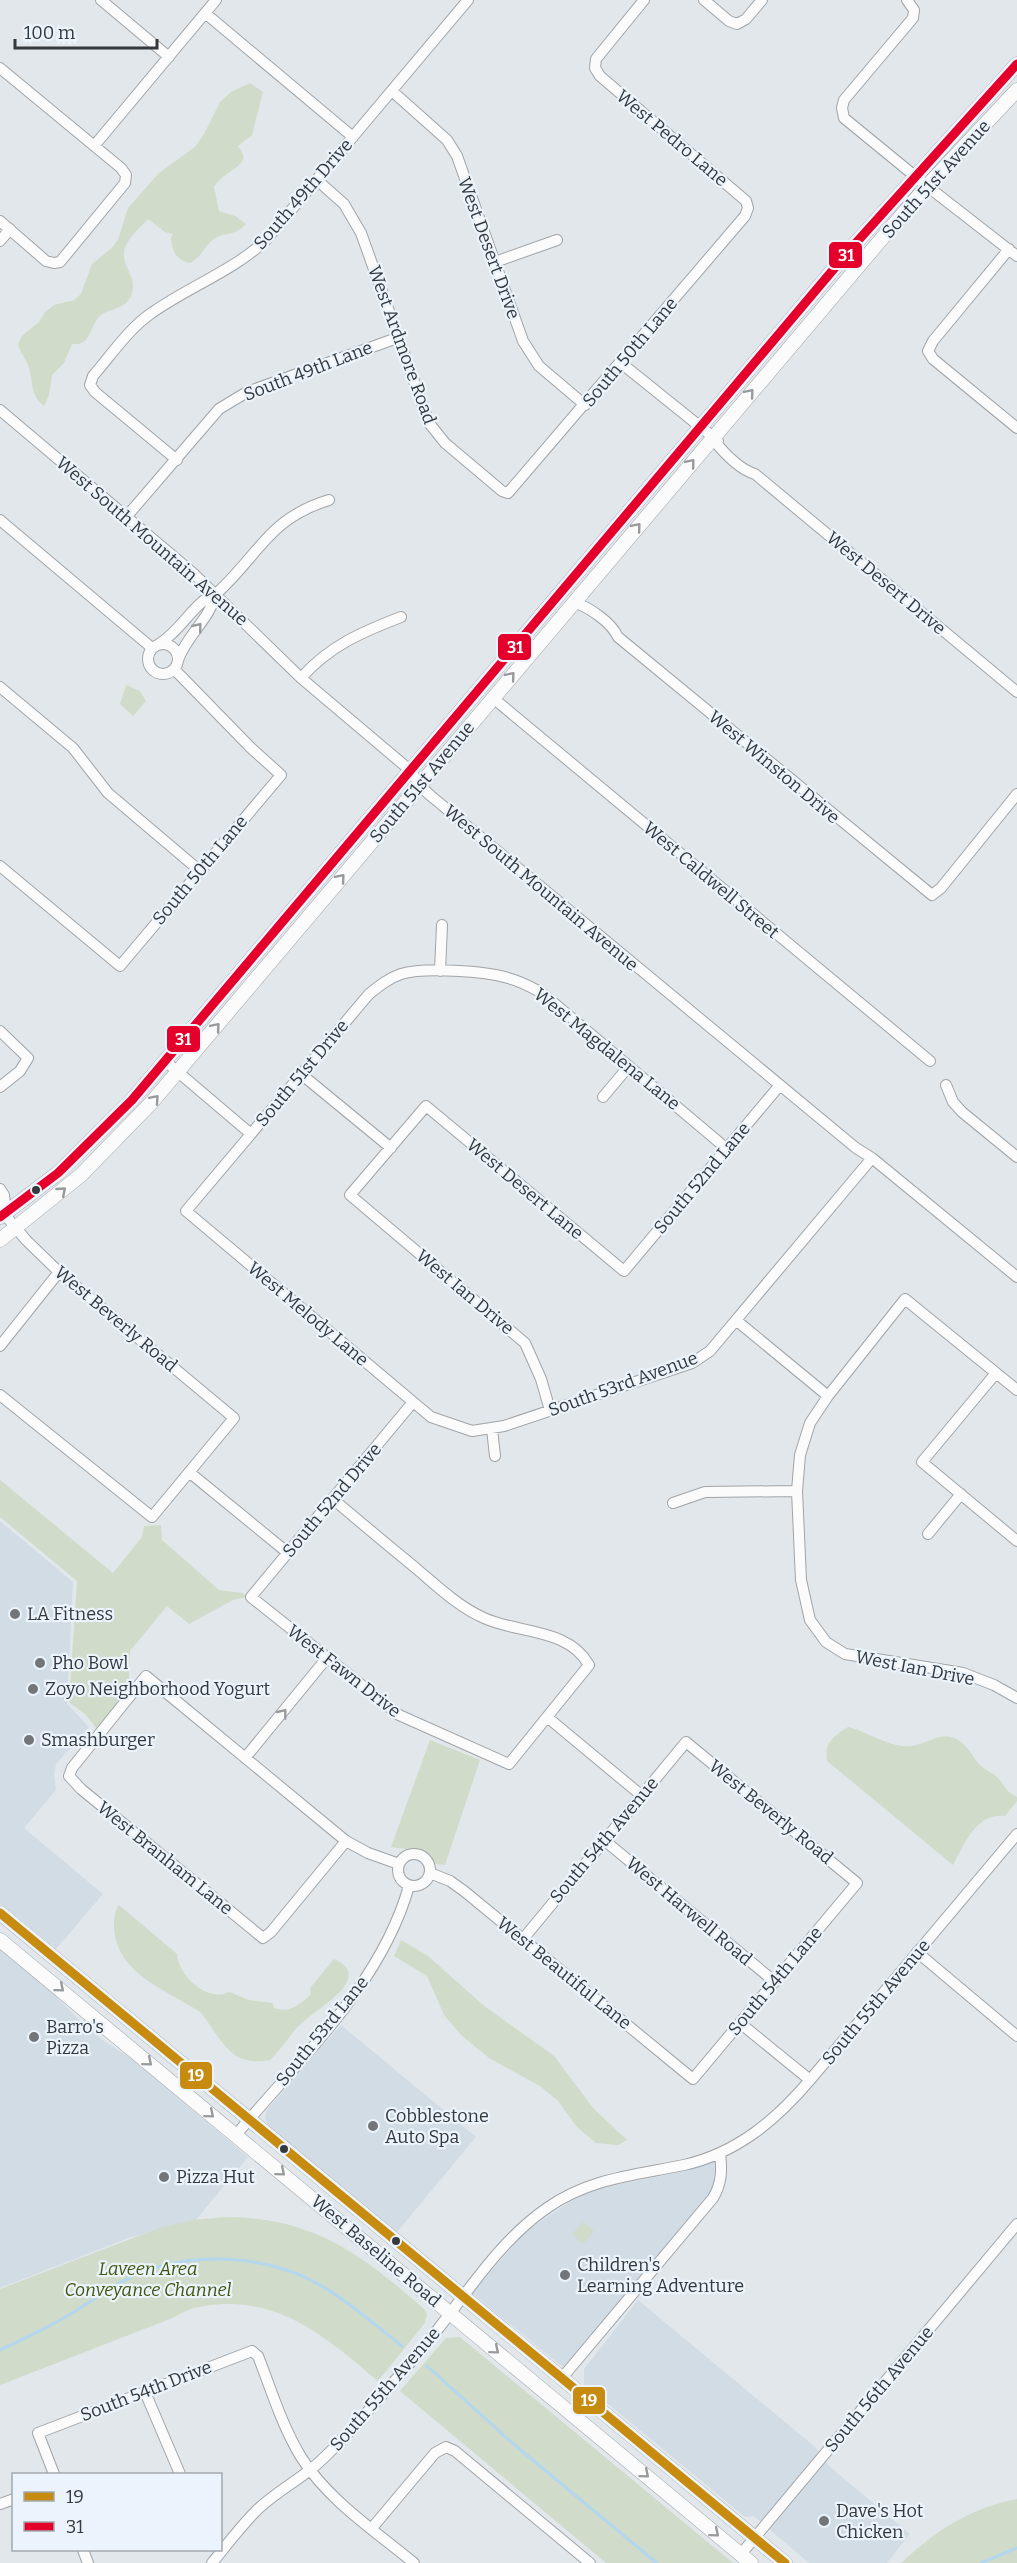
<svg xmlns="http://www.w3.org/2000/svg" width="1017" height="2563" font-family="Bitter,serif">
  <style>
    .built { fill: #d1dce5 }
    .green { fill: #d0dbc9 }
    .lines { fill: none; stroke-linecap: round; stroke-linejoin: round }
    .stream { stroke: #b2d7ef; stroke-width: 3 }
    .minor-casing { stroke: #a0a4a7; stroke-width: 12 }
    .major-casing { stroke: #a0a4a7; stroke-width: 15 }
    .minor { stroke: #fbfbfc; stroke-width: 10 }
    .major { stroke: #fbfbfc; stroke-width: 14 }
    .bus-1-casing { stroke: #ebf4fc; stroke-width: 14 }
    .bus-2-casing { stroke: #ebf4fc; stroke-width: 14 }
    .bus-1 { stroke: #c68b0f; stroke-width: 9 }
    .bus-2 { stroke: #e4002b; stroke-width: 9 }
    .oneway { stroke: #989a9c }
    .bus-dot { fill: #35393c; stroke: #ebf4fc; stroke-width: 2 }
    .poi-dot { fill: #727679; stroke: #ebf4fc; stroke-width: 2 }
    .labels { text-anchor: middle; stroke-width: 4.5; stroke-linejoin: round; paint-order: stroke }
    .street-label { font-size: 18px; fill: #35393c; stroke: #ebf4fc }
    .poi-label { font-size: 18px; fill: #35393c; stroke: #ebf4fc; text-anchor: start }
    .park-label { font-size: 18px; font-style: italic; fill: #3f560c; stroke: #ebf4fc }
    .line-badge { stroke: #ebf4fc; stroke-width: 2 }
    .badge-label { font-size: 16px; text-anchor: middle; font-weight: bold; fill: #fff }
  </style>
  <rect width="100%" height="100%" fill="#e2e7eb"/>
  <path class="built" d="M 0,1521 L 73,1582 L 67,1704 L 89,1727 L 56,1764 L 54,1774 L 56,1790 L 24,1828 L 103,1894 L 56,1949 L 0,1903 Z
    M 0,1949 L 45,1985 L 79,2020 L 104,2041 L 134,2060 L 248,2157 L 195,2221 L 131,2237 L 0,2288 Z
    M 341,2025 L 476,2137 L 397,2232 L 268,2125 L 265,2118 L 267,2110 Z
    M 715,2160 L 714,2189 L 710,2196 L 564,2368 L 472,2293 L 524,2233 L 574,2199 L 596,2189 L 685,2171 Z
    M 638,2300 L 815,2447 L 829,2466 L 910,2534 L 887,2563 L 809,2563 L 754,2516 L 745,2517 L 584,2384 L 584,2369 Z"/>
  <path class="green" d="M 250,83 L 263,92 L 252,135 L 238,146 C 255,167 226,167 214,187 L 219,211 L 235,216 L 246,224 C 234,237 226,231 214,239 C 204,246 203,256 190,263 C 176,261 172,250 171,238 L 173,234 L 165,232 L 148,219 C 140,228 125,240 124,253 C 122,268 140,279 130,298 C 124,310 107,308 99,317 C 89,328 91,346 72,344 L 64,363 L 52,375 L 49,395 L 44,406 C 31,395 33,386 30,371 C 29,363 20,353 18,344 L 22,336 L 39,322 L 45,312 L 54,305 L 74,300 L 81,294 L 92,264 L 112,248 L 118,240 L 128,208 L 159,173 L 195,147 L 204,134 L 220,102 L 231,92 Z
    M 126,685 L 140,691 L 146,701 L 133,716 L 120,704 Z
    M 0,1480 L 113,1573 L 142,1537 L 144,1526 L 161,1525 L 162,1540 L 219,1590 L 243,1593 L 246,1597 L 233,1600 L 189,1624 L 167,1606 L 130,1651 L 129,1678 L 133,1683 L 131,1688 L 97,1729 L 85,1714 L 69,1702 L 77,1581 L 0,1517 Z
    M 848,1727 C 869,1732 889,1748 910,1746 C 927,1745 941,1729 958,1740 C 968,1746 972,1756 979,1764 C 985,1770 993,1773 998,1778 C 1005,1786 1006,1792 1017,1797 L 1017,1801 L 1005,1816 C 976,1813 965,1843 953,1865 L 827,1761 C 824,1742 833,1737 848,1727 Z
    M 430,1740 L 480,1760 L 445,1865 L 436,1864 L 421,1851 L 391,1847 Z
    M 119,1905 L 177,1954 C 178,1975 207,2003 229,1992 L 249,2000 L 273,2003 L 274,2008 C 289,2014 301,2004 311,1994 L 310,1988 L 334,1959 C 375,1977 318,2008 304,2021 C 290,2033 283,2048 270,2060 C 235,2066 227,2049 209,2024 C 206,2019 202,2013 197,2010 C 164,1989 115,1972 114,1926 C 114,1917 114,1913 119,1905 Z
    M 401,1940 L 428,1956 L 483,2005 L 554,2056 L 593,2108 L 627,2140 L 618,2145 L 596,2143 L 577,2127 L 558,2101 L 540,2086 L 489,2058 L 461,2035 L 444,2015 L 427,1976 L 394,1956 Z
    M 226,2217 C 314,2218 361,2254 424,2309 L 427,2314 L 425,2323 L 378,2381 C 331,2342 288,2302 224,2304 C 206,2305 189,2307 175,2317 L 0,2385 L 0,2289 L 159,2228 L 192,2220 Z
    M 583,2222 L 594,2231 L 583,2244 L 572,2234 Z
    M 460,2337 L 733,2563 L 606,2563 L 400,2391 L 446,2338 Z
    M 1017,2499 L 1017,2563 L 901,2563 C 937,2530 968,2509 1017,2499 Z"/>
  <g class="lines">
    <path class="stream" d="M 0,2350 C 23,2339 47,2328 69,2315 C 93,2301 114,2283 140,2273 C 202,2249 278,2256 333,2293 C 357,2309 379,2328 402,2346
      M 427,2366 L 517,2447 L 657,2563
      M 981,2563 L 1017,2548"/>
    <g class="minor-casing">
      <path id="minor" d="M 101,0 L 169,57
        M 704,0 L 729,21 L 737,24 L 746,19 L 762,0
        M 907,0 L 914,10 L 913,18 L 844,100 L 842,108 L 844,118 L 927,186 L 1017,256
        M 205,13 L 353,137
        M 0,68 L 121,168 L 126,175 L 125,183 L 60,262 L 54,263 L 46,261 L 0,221
        M 392,91 L 447,140 L 457,156 L 523,341 L 539,366 L 585,405
        M 94,146 L 216,0
        M 317,180 L 344,204 L 361,233 L 429,423 L 445,443 L 502,491 L 508,493 L 745,216 L 748,208 L 746,201 L 600,76 L 595,68 L 596,59 L 644,0
        M 0,241 L 10,229
        M 1009,249 L 933,341 L 928,351 L 933,359 L 1017,428
        M 495,262 L 557,240
        M 621,363 L 718,441
        M 0,410 L 193,573 L 301,678 L 411,771 L 420,786 L 431,796 L 856,1148 L 872,1158 L 1017,1277
        M 712,438 C 723,452 738,469 755,474 L 1017,692
        M 177,460 L 95,392 L 90,385 L 93,376 C 112,354 129,328 153,312 C 190,286 233,271 266,240 L 468,0
        M 127,516 L 219,409 L 247,392 L 397,338
        M 0,520 L 152,648
        M 574,602 C 590,608 611,622 618,637 L 932,895 L 941,888 L 1017,794
        M148 659a15 15 0 1 1 30 0a15 15 0 1 1-30 0Z
        M 159,644 C 177,633 186,616 202,602 C 206,598 213,597 217,593 C 259,555 269,518 329,500
        M 178,660 C 187,635 209,620 216,594
        M 301,678 C 329,646 362,632 401,617
        M 0,687 L 73,748 L 108,793 L 200,871
        M 493,698 L 930,1061
        M 0,866 L 120,966 L 281,775 L 251,748 L 174,669
        M 440,971 L 442,925
        M 0,1031 L 28,1058 L 20,1071 L 0,1087
        M 165,1061 L 251,1134
        M 301,1074 L 391,1148
        M 946,1085 L 953,1102 L 962,1112 L 1017,1157
        M 603,1097 L 629,1066
        M 727,1149 L 542,993 C 531,987 521,981 508,978 C 485,971 424,967 401,974 C 389,978 379,986 369,994 L 186,1211 L 431,1417 L 472,1431 L 504,1426 L 692,1363 L 710,1351 L 872,1158
        M 0,1189 L 4,1195 L 6,1214
        M 0,1209 L 26,1240 L 59,1272 L 234,1418 L 152,1517 L 0,1395
        M 737,1321 L 828,1396
        M 0,1346 L 59,1272
        M 996,1373 L 922,1462 L 1017,1541
        M 1017,1390 L 905,1299 L 828,1396 L 810,1423 L 800,1455 L 797,1491 L 801,1580 L 810,1620 L 826,1642 L 845,1654 L 963,1673 L 994,1685 L 1017,1698
        M 550,1410 L 541,1379 L 525,1343 L 350,1195 L 426,1106 L 624,1271 L 780,1085
        M 492,1429 L 495,1456
        M 189,1472 L 288,1553
        M 333,1499 C 361,1523 389,1546 418,1570 C 438,1587 459,1607 484,1618 C 519,1634 568,1628 589,1665 L 509,1764 L 399,1715 L 251,1597 L 413,1402
        M 673,1503 L 705,1492 L 797,1491
        M 928,1534 L 961,1494
        M 547,1717 L 641,1795
        M 245,1758 L 326,1659
        M 604,1840 L 775,1982
        M 346,1841 L 271,1932 L 263,1938 L 81,1789 L 69,1776 L 72,1768 L 146,1676 L 346,1841 L 368,1853 L 399,1864
        M398 1870a16 16 0 1 1 32 0a16 16 0 1 1-32 0Z
        M 430,1873 L 450,1881 L 464,1891 L 693,2079 L 857,1883 L 686,1742 L 523,1939
        M 917,1952 L 1017,2036
        M 740,2023 L 810,2080
        M 236,2135 C 300,2058 381,1985 409,1886
        M 562,2378 L 713,2198 C 722,2183 722,2170 720,2153
        M 145,2392 L 180,2474
        M 54,2474 L 38,2433 L 252,2351 L 258,2356 C 271,2389 282,2426 301,2457 C 328,2500 375,2531 414,2563
        M 0,2504 L 14,2499
        M 372,2528 L 435,2453 L 446,2447 L 455,2451 L 590,2563
        M 83,2550 L 88,2563
        M 741,2554 L 1017,2224
        M 212,2563 C 226,2546 240,2527 256,2511 C 272,2495 292,2484 310,2470 C 324,2459 337,2445 349,2432 C 380,2398 410,2364 438,2329 C 472,2286 502,2239 547,2208 C 589,2178 636,2175 684,2165 C 737,2153 776,2120 810,2080 L 1017,1834"/>
    </g>
    <g class="major-casing">
      <path id="major" d="M 0,1217 L 58,1173 L 132,1100 L 854,245 L 1017,64
        M 0,1240 L 81,1175 L 152,1102 L 884,236 L 927,186 L 1017,90
        M 0,1913 L 785,2563
        M 0,1940 L 751,2563"/>
    </g>
    <use href="#minor" class="minor"/>
    <use href="#major" class="major"/>
    <g class="bus-1-casing">
      <path id="bus-1" d="M 0,1913 L 785,2563"/>
    </g>
    <g class="bus-2-casing">
      <path id="bus-2" d="M 0,1217 L 58,1173 L 132,1100 L 854,245 L 1017,64"/>
    </g>
    <use href="#bus-1" class="bus-1"/>
    <use href="#bus-2" class="bus-2"/>
  </g>
  <defs><path id="oneway-chevron" d="M-2-3.5L2.5 0L-2 3.5" fill="none" stroke-width="1.6" stroke-linecap="round" stroke-linejoin="round" transform="scale(1.5)"/></defs>
  <g class="oneway">
    <use href="#oneway-chevron" transform="translate(750 393) rotate(-50)"/>
    <use href="#oneway-chevron" transform="translate(691 463) rotate(-50)"/>
    <use href="#oneway-chevron" transform="translate(637 527) rotate(-50)"/>
    <use href="#oneway-chevron" transform="translate(198 627) rotate(-51)"/>
    <use href="#oneway-chevron" transform="translate(511 676) rotate(-50)"/>
    <use href="#oneway-chevron" transform="translate(341 878) rotate(-50)"/>
    <use href="#oneway-chevron" transform="translate(216 1027) rotate(-50)"/>
    <use href="#oneway-chevron" transform="translate(155 1099) rotate(-49)"/>
    <use href="#oneway-chevron" transform="translate(62 1191) rotate(-41)"/>
    <use href="#oneway-chevron" transform="translate(283 1713) rotate(-51)"/>
    <use href="#oneway-chevron" transform="translate(60 1988) rotate(40)"/>
    <use href="#oneway-chevron" transform="translate(148 2062) rotate(40)"/>
    <use href="#oneway-chevron" transform="translate(210 2114) rotate(40)"/>
    <use href="#oneway-chevron" transform="translate(281 2172) rotate(40)"/>
    <use href="#oneway-chevron" transform="translate(495 2350) rotate(40)"/>
    <use href="#oneway-chevron" transform="translate(645 2474) rotate(40)"/>
    <use href="#oneway-chevron" transform="translate(715 2533) rotate(40)"/>
  </g>
  <g class="bus-dot">
    <circle cx="36" cy="1190" r="5"/>
    <circle cx="284" cy="2149" r="5"/>
    <circle cx="396" cy="2241" r="5"/>
  </g>
  <g class="poi-dot">
    <circle cx="15" cy="1614" r="6"/>
    <circle cx="40" cy="1663" r="6"/>
    <circle cx="33" cy="1689" r="6"/>
    <circle cx="29" cy="1740" r="6"/>
    <circle cx="34" cy="2037" r="6"/>
    <circle cx="373" cy="2126" r="6"/>
    <circle cx="164" cy="2177" r="6"/>
    <circle cx="565" cy="2275" r="6"/>
    <circle cx="824" cy="2521" r="6"/>
  </g>
  <g class="labels">
    <g class="street-label">
      <text transform="translate(672 138) rotate(40)" y="6">West Pedro Lane</text>
      <text transform="translate(936 179) rotate(-48)" y="6">South 51st Avenue</text>
      <text transform="translate(303 194) rotate(-49)" y="6">South 49th Drive</text>
      <text transform="translate(489 248) rotate(70)" y="6">West Desert Drive</text>
      <text transform="translate(402 345) rotate(70)" y="6">West Ardmore Road</text>
      <text transform="translate(630 352) rotate(-50)" y="6">South 50th Lane</text>
      <text transform="translate(308 371) rotate(-21)" y="6">South 49th Lane</text>
      <text transform="translate(152 541) rotate(41)" y="6">West South Mountain Avenue</text>
      <text transform="translate(886 583) rotate(40)" y="6">West Desert Drive</text>
      <text transform="translate(774 767) rotate(40)" y="6">West Winston Drive</text>
      <text transform="translate(422 782) rotate(-50)" y="6">South 51st Avenue</text>
      <text transform="translate(200 870) rotate(-50)" y="6">South 50th Lane</text>
      <text transform="translate(711 880) rotate(40)" y="6">West Caldwell Street</text>
      <text transform="translate(541 888) rotate(40)" y="6">West South Mountain Avenue</text>
      <text transform="translate(607 1049) rotate(39)" y="6">West Magdalena Lane</text>
      <text transform="translate(302 1073) rotate(-50)" y="6">South 51st Drive</text>
      <text transform="translate(702 1178) rotate(-50)" y="6">South 52nd Lane</text>
      <text transform="translate(525 1189) rotate(40)" y="6">West Desert Lane</text>
      <text transform="translate(465 1292) rotate(40)" y="6">West Ian Drive</text>
      <text transform="translate(308 1314) rotate(40)" y="6">West Melody Lane</text>
      <text transform="translate(116 1319) rotate(40)" y="6">West Beverly Road</text>
      <text transform="translate(623 1384) rotate(-20)" y="6">South 53rd Avenue</text>
      <text transform="translate(332 1500) rotate(-50)" y="6">South 52nd Drive</text>
      <text transform="translate(915 1668) rotate(11)" y="6">West Ian Drive</text>
      <text transform="translate(344 1671) rotate(38)" y="6">West Fawn Drive</text>
      <text transform="translate(771 1812) rotate(39)" y="6">West Beverly Road</text>
      <text transform="translate(604 1840) rotate(-50)" y="6">South 54th Avenue</text>
      <text transform="translate(165 1858) rotate(39)" y="6">West Branham Lane</text>
      <text transform="translate(689 1911) rotate(40)" y="6">West Harwell Road</text>
      <text transform="translate(564 1973) rotate(39)" y="6">West Beautiful Lane</text>
      <text transform="translate(775 1981) rotate(-50)" y="6">South 54th Lane</text>
      <text transform="translate(876 2002) rotate(-50)" y="6">South 55th Avenue</text>
      <text transform="translate(322 2031) rotate(-51)" y="6">South 53rd Lane</text>
      <text transform="translate(376 2251) rotate(40)" y="6">West Baseline Road</text>
      <text transform="translate(385 2389) rotate(-49)" y="6">South 55th Avenue</text>
      <text transform="translate(879 2389) rotate(-50)" y="6">South 56th Avenue</text>
      <text transform="translate(146 2391) rotate(-21)" y="6">South 54th Drive</text>
    </g>
    <g class="poi-label">
      <text x="27" y="1620">LA Fitness</text>
      <text x="52" y="1669">Pho Bowl</text>
      <text x="45" y="1695">Zoyo Neighborhood Yogurt</text>
      <text x="41" y="1746">Smashburger</text>
      <text x="46" y="2033">Barro's<tspan x="46" dy="21">Pizza</tspan></text>
      <text x="385" y="2122">Cobblestone<tspan x="385" dy="21">Auto Spa</tspan></text>
      <text x="176" y="2183">Pizza Hut</text>
      <text x="577" y="2271">Children's<tspan x="577" dy="21">Learning Adventure</tspan></text>
      <text x="836" y="2517">Dave's Hot<tspan x="836" dy="21">Chicken</tspan></text>
    </g>
    <g class="park-label">
      <text x="148" y="2275">Laveen Area<tspan x="148" dy="21">Conveyance Channel</tspan></text>
    </g>
  </g>
  <g class="line-badge">
    <rect x="828" y="241" width="35" height="28" rx="6" fill="#e4002b"/>
    <rect x="497" y="633" width="35" height="28" rx="6" fill="#e4002b"/>
    <rect x="166" y="1025" width="35" height="28" rx="6" fill="#e4002b"/>
    <rect x="179" y="2061" width="34" height="29" rx="6" fill="#c68b0f"/>
    <rect x="572" y="2386" width="34" height="29" rx="6" fill="#c68b0f"/>
  </g>
  <g class="badge-label">
    <text x="846" y="261">31</text>
    <text x="515" y="653">31</text>
    <text x="183" y="1045">31</text>
    <text x="196" y="2081">19</text>
    <text x="589" y="2406">19</text>
  </g>
  <rect x="12" y="2473" width="210" height="78" fill="#ebf4fc" stroke="#a2a9af" stroke-width="1.5"/>
  <rect x="24" y="2492" width="30" height="9" fill="#c68b0f" stroke="#a2a9af" stroke-width="1.5"/>
  <text x="66" y="2503" font-size="18" fill="#35393c">19</text>
  <rect x="24" y="2522" width="30" height="9" fill="#e4002b" stroke="#a2a9af" stroke-width="1.5"/>
  <text x="66" y="2533" font-size="18" fill="#35393c">31</text>
  <path d="M15 39v9h142v-9" fill="none" stroke="#35393c" stroke-width="3"/>
  <text x="24" y="39" font-size="18" fill="#35393c" stroke="#ebf4fc" stroke-width="4.5" paint-order="stroke">100 m</text>
</svg>
